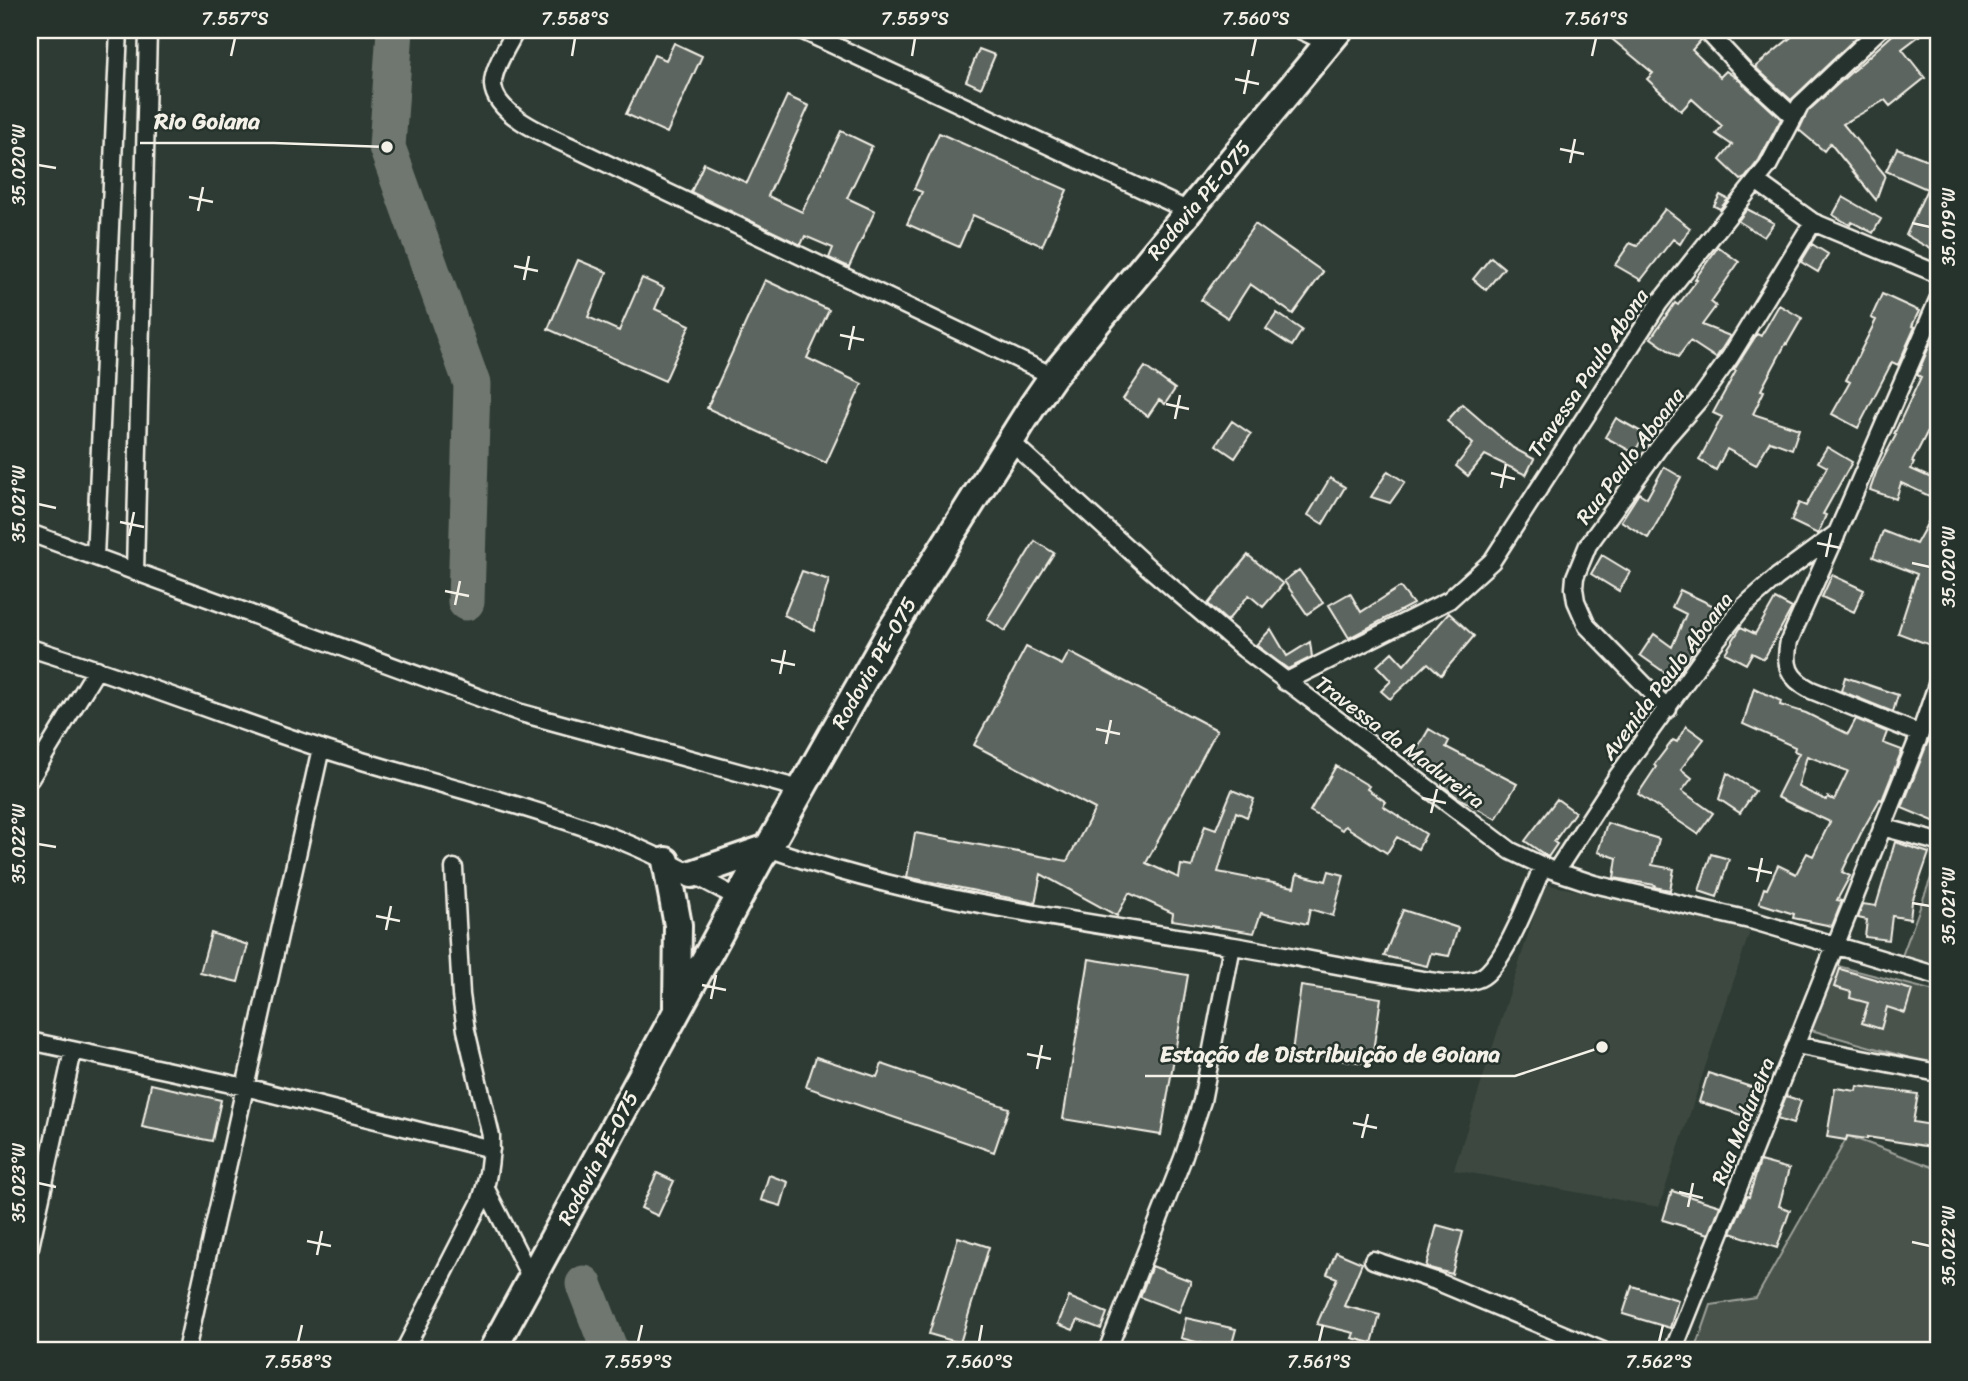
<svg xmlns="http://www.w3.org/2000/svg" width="1968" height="1381" font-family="Sriracha,sans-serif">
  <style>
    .built { fill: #3c4841 }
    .green { fill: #48524c; stroke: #9ea29a; stroke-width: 2 }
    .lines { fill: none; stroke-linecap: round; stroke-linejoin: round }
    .river { stroke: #6f7770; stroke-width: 37 }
    .building { fill: #5c655e; stroke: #f4f1e8; stroke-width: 2; fill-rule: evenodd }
    .street-casing { stroke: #f4f1e8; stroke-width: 21 }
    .primary-casing { stroke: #f4f1e8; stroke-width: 32 }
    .street { stroke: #26332d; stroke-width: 16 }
    .primary { stroke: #26332d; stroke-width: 26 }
    .ticks { fill: none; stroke: #f4f1e8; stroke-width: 2.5 }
    .labels { text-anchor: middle; stroke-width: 5; stroke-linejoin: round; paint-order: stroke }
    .street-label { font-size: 21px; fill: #f4f1e8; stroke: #26332d }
    .leader { fill: none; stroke: #f4f1e8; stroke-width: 2.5 }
    .callout-dot { fill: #f4f1e8; stroke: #26332d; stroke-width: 2.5 }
    .callout-label { font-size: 23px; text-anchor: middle; font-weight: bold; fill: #f4f1e8; stroke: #26332d; stroke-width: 5; stroke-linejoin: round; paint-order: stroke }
    .neatline { fill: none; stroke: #f4f1e8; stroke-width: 2.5 }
    .ticks-label { font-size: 18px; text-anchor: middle; fill: #f4f1e8 }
  </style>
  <rect width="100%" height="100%" fill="#2e3b34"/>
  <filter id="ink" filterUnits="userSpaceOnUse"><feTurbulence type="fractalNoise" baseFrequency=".0143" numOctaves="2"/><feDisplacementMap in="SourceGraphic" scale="14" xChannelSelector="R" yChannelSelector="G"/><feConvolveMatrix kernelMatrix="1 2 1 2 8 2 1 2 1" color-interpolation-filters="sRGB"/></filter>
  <g filter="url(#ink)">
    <path class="built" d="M 1544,884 L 1752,925 L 1659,1207 L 1454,1170 Z"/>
    <path class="green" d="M 1938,859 L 1938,968 L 1902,956 Z
      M 1834,965 L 1938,992 L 1938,1066 L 1811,1030 Z
      M 1848,1136 L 1938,1169 L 1938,1351 L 1695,1351 L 1711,1305 L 1756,1298 Z"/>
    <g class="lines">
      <path class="river" d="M 395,30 L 387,147 L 472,384 L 466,602
        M 584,1284 L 610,1351"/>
    </g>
    <path class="building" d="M 1601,30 L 1692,30 L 1701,40 L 1692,50 L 1720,77 L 1726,71 L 1739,80 L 1781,119 L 1759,160 L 1745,178 L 1741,180 L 1720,160 L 1732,145 L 1716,134 L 1722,126 L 1692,99 L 1681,111 L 1647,79 L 1653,73 Z
      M 1800,30 L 1863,31 L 1791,100 L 1755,67 Z
      M 1898,30 L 1927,30 L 1902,49 L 1925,78 L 1890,106 L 1885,100 L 1843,124 L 1885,175 L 1876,200 L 1830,143 L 1824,151 L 1799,130 L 1808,111 Z
      M 674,43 L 702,56 L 667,133 L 626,114 L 654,55 L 666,60 Z
      M 979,49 L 995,55 L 981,88 L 966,81 Z
      M 787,96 L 809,106 L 768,196 L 802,212 L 841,131 L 872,146 L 847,198 L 875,211 L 849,267 L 829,258 L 833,248 L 805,236 L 801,245 L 691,192 L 704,163 L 747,183 Z
      M 939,133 L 1067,190 L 1042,246 L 973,215 L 959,247 L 907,224 L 922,192 L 914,189 Z
      M 1897,148 L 1938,164 L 1938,253 L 1906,235 L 1927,189 L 1886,171 Z
      M 1720,195 L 1728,199 L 1720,209 L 1714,206 Z
      M 1843,197 L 1881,219 L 1873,233 L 1852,222 L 1850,225 L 1833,215 Z
      M 1665,209 L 1690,228 L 1680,244 L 1673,239 L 1641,280 L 1615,265 L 1630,243 L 1637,246 Z
      M 1747,209 L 1774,223 L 1764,237 L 1738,221 Z
      M 1255,224 L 1323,272 L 1293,314 L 1250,284 L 1228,318 L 1201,300 Z
      M 1812,244 L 1828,254 L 1818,272 L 1801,262 Z
      M 1718,247 L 1739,262 L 1711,302 L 1716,306 L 1702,325 L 1730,336 L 1716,358 L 1690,341 L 1678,357 L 1651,338 L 1675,303 L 1678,305 L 1697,280 L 1695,279 Z
      M 1491,257 L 1504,268 L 1486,290 L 1473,279 Z
      M 578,260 L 607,272 L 588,317 L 619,331 L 642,278 L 664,288 L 655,309 L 690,325 L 665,381 L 548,329 Z
      M 765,280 L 829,310 L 807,358 L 862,384 L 826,463 L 707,408 Z
      M 1882,294 L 1919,311 L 1912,326 L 1915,327 L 1898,365 L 1892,362 L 1858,428 L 1832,414 L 1850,382 L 1846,380 L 1876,320 L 1871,318 Z
      M 1779,305 L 1802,318 L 1787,344 L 1786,343 L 1761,390 L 1764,391 L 1753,414 L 1799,429 L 1792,449 L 1770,441 L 1756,465 L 1727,449 L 1716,470 L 1699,460 L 1722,417 L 1713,413 L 1736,371 L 1734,370 L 1757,334 L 1761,336 Z
      M 1277,313 L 1302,330 L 1292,346 L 1266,329 Z
      M 1933,337 L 1938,340 L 1938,411 L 1912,462 L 1914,463 L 1911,469 L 1938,481 L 1938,500 L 1901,483 L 1896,499 L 1870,490 L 1877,470 L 1896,435 L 1894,434 L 1921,377 L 1917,375 Z
      M 1145,367 L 1175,389 L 1165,404 L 1159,400 L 1148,416 L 1123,399 Z
      M 1462,404 L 1513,448 L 1534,459 L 1526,475 L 1485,455 L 1468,476 L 1456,466 L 1473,444 L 1447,421 Z
      M 1616,418 L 1645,434 L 1634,453 L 1605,437 Z
      M 1232,421 L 1251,434 L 1235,458 L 1216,445 Z
      M 1827,447 L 1852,462 L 1823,514 L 1826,515 L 1818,534 L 1791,521 L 1799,503 L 1806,506 L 1827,467 L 1818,462 Z
      M 1664,467 L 1681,477 L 1664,508 L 1665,509 L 1648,538 L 1621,521 L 1639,493 L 1647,498 Z
      M 1388,471 L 1405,482 L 1390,503 L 1371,497 Z
      M 1330,478 L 1345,487 L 1323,524 L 1308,515 Z
      M 1938,504 L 1938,623 L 1930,645 L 1898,633 L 1917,574 L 1873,557 L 1883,531 L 1916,544 Z
      M 1035,541 L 1054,553 L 1005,631 L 987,619 Z
      M 1248,555 L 1283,584 L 1263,607 L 1249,595 L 1227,621 L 1208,604 Z
      M 1602,555 L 1630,572 L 1619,591 L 1591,574 Z
      M 1299,570 L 1323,603 L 1307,614 L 1284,581 Z
      M 802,571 L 829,580 L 814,630 L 784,615 Z
      M 1832,575 L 1864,590 L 1854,612 L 1822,597 Z
      M 1400,587 L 1413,604 L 1349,638 L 1329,605 L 1350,593 L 1361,612 Z
      M 1680,590 L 1714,606 L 1695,648 L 1674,679 L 1640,655 L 1654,634 L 1672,647 L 1686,614 L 1672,607 Z
      M 1775,599 L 1792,608 L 1764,659 L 1752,653 L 1746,664 L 1725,653 L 1741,627 L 1755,634 Z
      M 1449,613 L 1474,636 L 1441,675 L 1428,663 L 1390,699 L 1381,691 L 1391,681 L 1377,666 L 1392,652 L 1404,665 Z
      M 1271,629 L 1287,656 L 1310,642 L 1312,657 L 1288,669 L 1256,645 Z
      M 1026,647 L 1062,665 L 1069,652 L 1217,730 L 1146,863 L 1179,878 L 1181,865 L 1192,867 L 1205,825 L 1216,829 L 1232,790 L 1254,799 L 1247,817 L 1236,812 L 1218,872 L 1294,887 L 1297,874 L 1326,881 L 1329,871 L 1344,875 L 1333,916 L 1310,909 L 1307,924 L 1261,913 L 1254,933 L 1172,920 L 1173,913 L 1129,893 L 1117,916 L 1041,874 L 1035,903 L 907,877 L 915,833 L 1067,861 L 1095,809 L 974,745 Z
      M 1845,677 L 1898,695 L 1893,712 L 1841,691 Z
      M 1754,688 L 1781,701 L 1780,705 L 1806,713 L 1848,734 L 1856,719 L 1887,732 L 1883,743 L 1902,750 L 1882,800 L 1880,799 L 1861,833 L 1842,872 L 1850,876 L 1837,900 L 1842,901 L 1832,926 L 1793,918 L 1794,914 L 1759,903 L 1764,888 L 1767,889 L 1778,865 L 1796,874 L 1807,853 L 1813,856 L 1830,822 L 1777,797 L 1799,753 L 1794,751 L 1795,747 L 1743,724 ZM 1807,756 L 1848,771 L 1834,800 L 1828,797 L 1826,800 L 1798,787 Z
      M 1686,726 L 1704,739 L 1681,769 L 1692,778 L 1682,791 L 1713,813 L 1698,834 L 1638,794 L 1656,767 L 1654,765 L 1673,740 L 1677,742 Z
      M 1938,726 L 1938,823 L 1902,808 L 1927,744 Z
      M 1429,729 L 1449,741 L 1446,747 L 1517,784 L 1496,819 L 1457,797 L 1442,785 L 1444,780 L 1411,760 Z
      M 1336,766 L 1369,786 L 1367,789 L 1386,802 L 1383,806 L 1426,834 L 1418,849 L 1397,837 L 1387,853 L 1345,826 L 1342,830 L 1310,811 Z
      M 1727,773 L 1755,791 L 1740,813 L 1719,799 Z
      M 1557,799 L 1575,812 L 1554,842 L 1557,844 L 1548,857 L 1525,841 Z
      M 1607,823 L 1659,839 L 1652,865 L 1674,869 L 1670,890 L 1654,887 L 1655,885 L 1614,878 L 1617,858 L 1598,852 Z
      M 1895,842 L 1929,853 L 1912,902 L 1910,919 L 1892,916 L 1889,940 L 1865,937 L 1867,920 L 1858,918 L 1863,904 L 1876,906 Z
      M 1711,854 L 1729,859 L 1717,897 L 1699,891 Z
      M 1403,910 L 1458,928 L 1449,956 L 1431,953 L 1427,966 L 1384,956 Z
      M 211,933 L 248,945 L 238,982 L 200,973 Z
      M 1089,959 L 1188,975 L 1161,1135 L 1063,1119 Z
      M 1840,969 L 1912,990 L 1905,1013 L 1887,1007 L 1881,1029 L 1862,1023 L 1868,1003 L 1850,998 L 1851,992 L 1834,987 Z
      M 1301,986 L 1381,998 L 1371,1064 L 1292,1052 Z
      M 816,1057 L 877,1077 L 882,1064 L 1009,1108 L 994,1152 L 806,1087 Z
      M 1708,1073 L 1754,1088 L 1745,1116 L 1699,1102 Z
      M 151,1084 L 221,1100 L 212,1141 L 142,1127 Z
      M 1857,1086 L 1918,1094 L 1913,1122 L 1938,1126 L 1938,1148 L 1867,1137 L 1867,1139 L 1847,1136 L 1846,1140 L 1827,1137 L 1835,1088 L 1856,1091 Z
      M 1786,1096 L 1801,1101 L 1793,1124 L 1777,1119 Z
      M 1760,1161 L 1789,1169 L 1779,1206 L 1790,1210 L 1777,1248 L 1731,1233 L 1747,1196 L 1749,1197 Z
      M 657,1173 L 674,1181 L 658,1216 L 641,1208 Z
      M 769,1175 L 788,1182 L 781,1206 L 761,1200 Z
      M 1672,1191 L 1720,1206 L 1709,1234 L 1663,1220 Z
      M 1437,1225 L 1463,1232 L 1452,1274 L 1426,1267 Z
      M 958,1237 L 989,1247 L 960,1343 L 929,1334 Z
      M 1336,1252 L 1362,1263 L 1344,1306 L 1380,1315 L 1372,1343 L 1352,1338 L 1354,1333 L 1317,1324 L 1337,1278 L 1327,1274 Z
      M 1152,1266 L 1191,1281 L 1179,1312 L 1140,1297 Z
      M 1632,1286 L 1678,1300 L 1670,1328 L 1623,1314 Z
      M 1069,1297 L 1107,1313 L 1101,1329 L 1078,1320 L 1073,1330 L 1058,1324 Z
      M 1186,1318 L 1236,1329 L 1230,1351 L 1181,1338 Z"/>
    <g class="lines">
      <g class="street-casing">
        <path id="street" d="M 516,30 C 509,44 492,69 493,85 C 495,115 548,136 572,147 L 1053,376
          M 801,30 L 1189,211
          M 1300,30 L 1328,43
          M 1706,30 L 1745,72 L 1794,117
          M 1756,181 L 1813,222 L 1938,274
          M 1010,441 L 1149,568 L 1244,649 L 1511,851 L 1549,869 L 1594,884 L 1754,921 L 1938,976
          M 30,533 L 521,713 L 800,789
          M 1836,536 L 1789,641 C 1784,665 1788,678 1811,690 L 1920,734
          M 95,557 L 119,30
          M 135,572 L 148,30
          M 30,648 C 128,678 223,716 320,748 C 416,779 515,801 609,836 C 654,853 696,876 738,898
          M 1285,682 L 1449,600 L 1492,561 L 1659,303 L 1768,166 L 1800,105 L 1879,30
          M 1668,709 L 1587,626 L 1576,601 L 1574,588 L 1575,577 L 1588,545 L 1665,439 L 1700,399 L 1730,357 L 1813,222
          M 30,779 L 97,669
          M 1882,827 L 1938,842
          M 768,848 C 918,901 1077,921 1234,946 C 1304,958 1373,973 1443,983 C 1455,983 1469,983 1480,978 C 1504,967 1532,891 1543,866
          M 1556,871 L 1617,777 L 1707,652 L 1743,607 L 1777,577 L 1837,533 L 1938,300
          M 30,1041 L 245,1087 L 491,1149
          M 1796,1045 L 1938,1073
          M 486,1189 L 532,1280
          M 30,1247 L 73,1051
          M 1373,1260 L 1436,1281 L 1603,1351
          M 186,1351 L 321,748
          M 404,1351 L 480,1203 C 488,1182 491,1159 491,1136 L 466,1030 L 461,995 L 454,868
          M 1107,1351 L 1183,1158 L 1202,1101 L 1232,946
          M 1673,1351 L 1920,734 L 1938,682"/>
      </g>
      <g class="primary-casing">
        <path id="primary" d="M 666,861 L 678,925 L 677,1006
          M 692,874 L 768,848
          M 492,1351 L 761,857 L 768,848 L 892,629 L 1033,405 L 1053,376 L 1339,30"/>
      </g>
      <use href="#street" class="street"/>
      <use href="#primary" class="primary"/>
    </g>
  </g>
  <path class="ticks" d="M 231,56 L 235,38M 572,56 L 575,38M 912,56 L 915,38M 1252,56 L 1256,38M 1592,56 L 1596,38M 1235,79 L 1259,84M 1244,94 L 1249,70M 1560,149 L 1584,154M 1570,163 L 1575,139M 38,165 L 56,168M 189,197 L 213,202M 198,211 L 203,187M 1912,223 L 1930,227M 514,266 L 538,271M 524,280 L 529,256M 840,335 L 864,340M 849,350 L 854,326M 1166,404 L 1189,409M 1175,419 L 1180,395M 1491,473 L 1515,479M 1501,488 L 1506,464M 38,504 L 56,508M 120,522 L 144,527M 129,536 L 134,512M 1817,543 L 1841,548M 1826,557 L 1831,533M 1912,563 L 1930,567M 445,591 L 469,596M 455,605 L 460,581M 771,660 L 795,665M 780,674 L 785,650M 1096,729 L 1120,734M 1106,744 L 1111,720M 1422,798 L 1446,803M 1431,813 L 1437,789M 38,844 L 56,847M 1748,868 L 1772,873M 1757,882 L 1762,858M 1912,903 L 1930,906M 376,916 L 400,921M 386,930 L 391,906M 702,985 L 726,990M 711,999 L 716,975M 1027,1054 L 1051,1059M 1037,1069 L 1042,1045M 1353,1123 L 1377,1128M 1362,1138 L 1368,1114M 38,1183 L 56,1187M 1679,1192 L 1703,1198M 1688,1207 L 1693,1183M 307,1241 L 331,1246M 1912,1242 L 1930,1246M 317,1255 L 322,1231M 298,1342 L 302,1325M 638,1342 L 642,1325M 979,1342 L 982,1325M 1319,1342 L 1323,1325M 1659,1342 L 1663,1325"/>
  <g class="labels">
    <g class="street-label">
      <text transform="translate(1199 200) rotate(-50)" y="7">Rodovia PE-075</text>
      <text transform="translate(1588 373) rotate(-56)" y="7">Travessa Paulo Abona</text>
      <text transform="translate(1630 456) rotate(-53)" y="7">Rua Paulo Aboana</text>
      <text transform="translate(874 663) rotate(-60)" y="7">Rodovia PE-075</text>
      <text transform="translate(1667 676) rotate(-53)" y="7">Avenida Paulo Aboana</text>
      <text transform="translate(1400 742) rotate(37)" y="7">Travessa da Madureira</text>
      <text transform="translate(1743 1121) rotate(-68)" y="7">Rua Madureira</text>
      <text transform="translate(598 1158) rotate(-62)" y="7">Rodovia PE-075</text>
    </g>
  </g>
  <path class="leader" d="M387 147L274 143H140M1602 1047L1515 1076H1145"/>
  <g class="callout-dot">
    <circle cx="387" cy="147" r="7"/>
    <circle cx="1602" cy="1047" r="7"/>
  </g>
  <g class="callout-label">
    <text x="207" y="129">Rio Goiana</text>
    <text x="1330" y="1062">Estação de Distribuição de Goiana</text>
  </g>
  <rect width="1968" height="1381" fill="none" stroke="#26332d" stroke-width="77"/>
  <rect x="38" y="38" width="1892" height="1304" class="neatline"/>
  <g class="ticks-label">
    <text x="235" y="25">7.557°S</text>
    <text x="575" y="25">7.558°S</text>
    <text x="915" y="25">7.559°S</text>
    <text x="1256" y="25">7.560°S</text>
    <text x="1596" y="25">7.561°S</text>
    <text transform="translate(19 165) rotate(-90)" y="6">35.020°W</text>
    <text transform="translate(1949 227) rotate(-90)" y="6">35.019°W</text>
    <text transform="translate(19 504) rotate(-90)" y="6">35.021°W</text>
    <text transform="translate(1949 567) rotate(-90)" y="6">35.020°W</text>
    <text transform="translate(19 844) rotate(-90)" y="6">35.022°W</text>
    <text transform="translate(1949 906) rotate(-90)" y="6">35.021°W</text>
    <text transform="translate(19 1183) rotate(-90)" y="6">35.023°W</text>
    <text transform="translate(1949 1246) rotate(-90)" y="6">35.022°W</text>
    <text x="298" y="1368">7.558°S</text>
    <text x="638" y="1368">7.559°S</text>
    <text x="979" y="1368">7.560°S</text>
    <text x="1319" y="1368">7.561°S</text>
    <text x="1659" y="1368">7.562°S</text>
  </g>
</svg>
